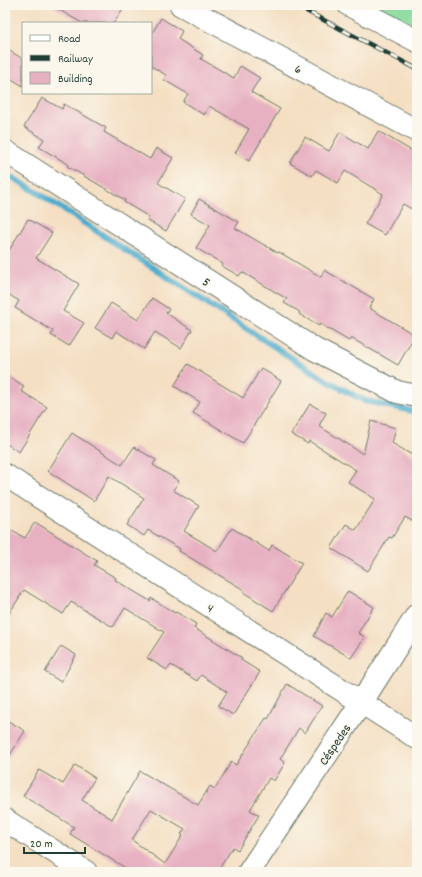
<svg xmlns="http://www.w3.org/2000/svg" width="422" height="877" font-family="Dekko,sans-serif">
  <style>
    .green { fill: #85d99a; stroke: #528b67 }
    .lines { fill: none; stroke-linecap: round; stroke-linejoin: round }
    .stream { stroke: #4eaccc; stroke-width: 6 }
    .building { fill: #e7b1c2; fill-rule: evenodd }
    .minor-casing { stroke: #6a7666; stroke-width: 24 }
    .minor { stroke: #fff; stroke-width: 22 }
    .rail-casing { stroke: #1f3d34; stroke-width: 4.5 }
    .rail { stroke: #fbf7ec; stroke-width: 3; stroke-dasharray: 9; stroke-linecap: butt }
    .labels { text-anchor: middle; stroke-width: 3; stroke-linejoin: round; paint-order: stroke }
    .street-label { font-size: 13px; fill: #1f3d34; stroke: #fbf7ec }
  </style>
  <rect width="100%" height="100%" fill="#fbf7ec"/>
  <filter id="ink" filterUnits="userSpaceOnUse"><feTurbulence type="fractalNoise" baseFrequency=".025" numOctaves="2"/><feDisplacementMap in="SourceGraphic" scale="8" xChannelSelector="R" yChannelSelector="G"/><feConvolveMatrix kernelMatrix="1 2 1 2 8 2 1 2 1" color-interpolation-filters="sRGB"/></filter>
  <filter id="wash" filterUnits="userSpaceOnUse"><feTurbulence type="fractalNoise" baseFrequency=".012" numOctaves="4" result="noise"/><feDisplacementMap in="SourceGraphic" scale="16" xChannelSelector="R" yChannelSelector="G"/><feGaussianBlur stdDeviation="0.9" result="paint"/><feColorMatrix in="noise" values="0 0 0 0 0 0 0 0 0 0 0 0 0 0 0 0 0 1.4 0 .05"/><feComposite in="paint" operator="in"/></filter>
  <g filter="url(#wash)">
    <rect width="100%" height="100%" fill="#f4dfc3"/>
    <path class="green" d="M 351,5 L 417,5 L 417,40 Z"/>
    <g class="lines">
      <path class="stream" d="M 5,173 L 38,193 L 324,379 L 365,401 L 417,412"/>
    </g>
    <g id="blocks">
      <path class="building" d="M 51,5 L 125,5 L 114,23 L 82,23 Z
        M 161,18 L 182,31 L 178,39 L 203,55 L 201,59 L 234,78 L 240,66 L 260,78 L 251,92 L 280,109 L 249,161 L 235,153 L 249,129 L 209,106 L 204,115 L 183,102 L 188,94 L 164,80 L 166,75 L 151,66 L 151,35 Z
        M 5,48 L 23,59 L 23,86 L 5,75 Z
        M 42,98 L 62,109 L 64,104 L 106,128 L 104,132 L 150,159 L 156,148 L 173,158 L 158,183 L 185,199 L 166,231 L 147,220 L 149,217 L 124,202 L 125,200 L 67,166 L 68,164 L 39,147 L 44,139 L 24,127 Z
        M 378,131 L 417,154 L 417,212 L 403,204 L 385,235 L 365,224 L 383,194 L 345,171 L 338,183 L 316,170 L 312,176 L 290,163 L 305,137 L 329,151 L 340,132 L 368,149 Z
        M 199,199 L 239,222 L 235,228 L 278,253 L 279,252 L 321,277 L 324,270 L 374,299 L 369,308 L 415,335 L 398,365 L 351,338 L 349,341 L 320,324 L 319,326 L 299,314 L 300,312 L 284,303 L 287,299 L 242,272 L 239,276 L 222,266 L 223,264 L 196,248 L 210,225 L 191,214 Z
        M 28,219 L 52,233 L 36,258 L 79,284 L 63,311 L 84,323 L 69,346 L 51,335 L 53,331 L 15,308 L 19,301 L 5,292 L 5,257 Z
        M 152,298 L 169,309 L 166,313 L 192,330 L 181,348 L 155,332 L 144,349 L 116,331 L 112,338 L 95,328 L 111,303 L 138,320 Z
        M 188,364 L 243,398 L 261,368 L 281,381 L 243,443 L 193,413 L 200,402 L 174,386 Z
        M 5,374 L 24,386 L 21,391 L 47,407 L 19,452 L 5,443 Z
        M 310,404 L 326,413 L 319,426 L 363,454 L 371,421 L 396,428 L 392,443 L 417,458 L 417,524 L 405,517 L 392,538 L 389,537 L 368,571 L 331,548 L 346,524 L 356,530 L 375,499 L 348,482 L 356,470 L 309,441 L 308,444 L 291,434 Z
        M 72,433 L 122,465 L 134,447 L 156,460 L 153,465 L 179,481 L 173,490 L 199,506 L 184,531 L 217,551 L 232,528 L 269,551 L 272,545 L 302,563 L 273,611 L 243,592 L 244,590 L 179,551 L 180,549 L 148,530 L 144,536 L 127,525 L 144,498 L 109,476 L 94,501 L 48,471 Z
        M 35,522 L 97,561 L 94,565 L 116,578 L 115,580 L 150,601 L 151,598 L 175,613 L 176,612 L 196,624 L 194,628 L 242,658 L 241,660 L 260,672 L 233,715 L 218,706 L 227,692 L 201,675 L 197,681 L 171,665 L 167,670 L 147,658 L 164,632 L 125,608 L 113,627 L 71,602 L 63,614 L 24,590 L 5,620 L 5,527 L 25,538 Z
        M 348,591 L 374,607 L 358,633 L 365,637 L 351,658 L 314,636 L 326,613 L 332,617 Z
        M 61,646 L 76,655 L 61,682 L 45,672 Z
        M 287,684 L 322,706 L 305,733 L 299,728 L 280,759 L 285,763 L 274,781 L 269,778 L 250,810 L 259,815 L 238,850 L 233,847 L 217,872 L 132,872 L 70,834 L 74,827 L 23,796 L 39,770 L 63,784 L 75,765 L 95,778 L 82,800 L 112,819 L 140,771 L 198,805 L 210,786 L 215,789 L 231,762 L 236,765 L 266,718 L 268,719 ZM 151,809 L 185,829 L 181,834 L 183,835 L 165,864 L 132,840 Z
        M 5,719 L 25,731 L 5,763 Z"/>
    </g>
  </g>
  <g filter="url(#ink)">
    <use href="#blocks" fill-opacity="0" stroke="#6a7666" stroke-width="1"/>
    <g class="lines">
      <g class="minor-casing">
        <path id="minor" d="M 181,5 L 417,131
          M 349,5 L 417,41
          M 5,151 L 314,349 L 397,392 L 417,396
          M 5,475 L 417,738
          M 5,820 L 86,872
          M 249,872 L 361,703 L 417,615"/>
      </g>
      <use href="#minor" class="minor"/>
      <g class="rail-casing">
        <path id="rail" d="M 295,5 L 417,69"/>
      </g>
      <use href="#rail" class="rail"/>
    </g>
  </g>
  <g class="labels">
    <g class="street-label">
      <text transform="translate(299 68) rotate(28)" y="5">6</text>
      <text transform="translate(207 281) rotate(33)" y="5">5</text>
      <text transform="translate(211 607) rotate(33)" y="5">4</text>
      <text transform="translate(334 744) rotate(-56)" y="5">Céspedes</text>
    </g>
  </g>
  <rect width="422" height="877" fill="none" stroke="#fbf7ec" stroke-width="20"/>
  <rect x="22" y="22" width="130" height="72" fill="#fbf7ec" stroke="#a3ada2"/>
  <rect x="30" y="35" width="20" height="6" fill="#ffffff" stroke="#a3ada2"/>
  <text x="58" y="42" font-size="12" fill="#1f3d34">Road</text>
  <rect x="30" y="55" width="20" height="6" fill="#1f3d34" stroke="#a3ada2"/>
  <text x="58" y="62" font-size="12" fill="#1f3d34">Railway</text>
  <rect x="30" y="72" width="20" height="12" fill="#e7b1c2" stroke="#a3ada2"/>
  <text x="58" y="82" font-size="12" fill="#1f3d34">Building</text>
  <path d="M24 847v6h61v-6" fill="none" stroke="#1f3d34" stroke-width="2"/>
  <text x="30" y="847" font-size="12" fill="#1f3d34" stroke="#fbf7ec" stroke-width="3" paint-order="stroke">20 m</text>
</svg>
